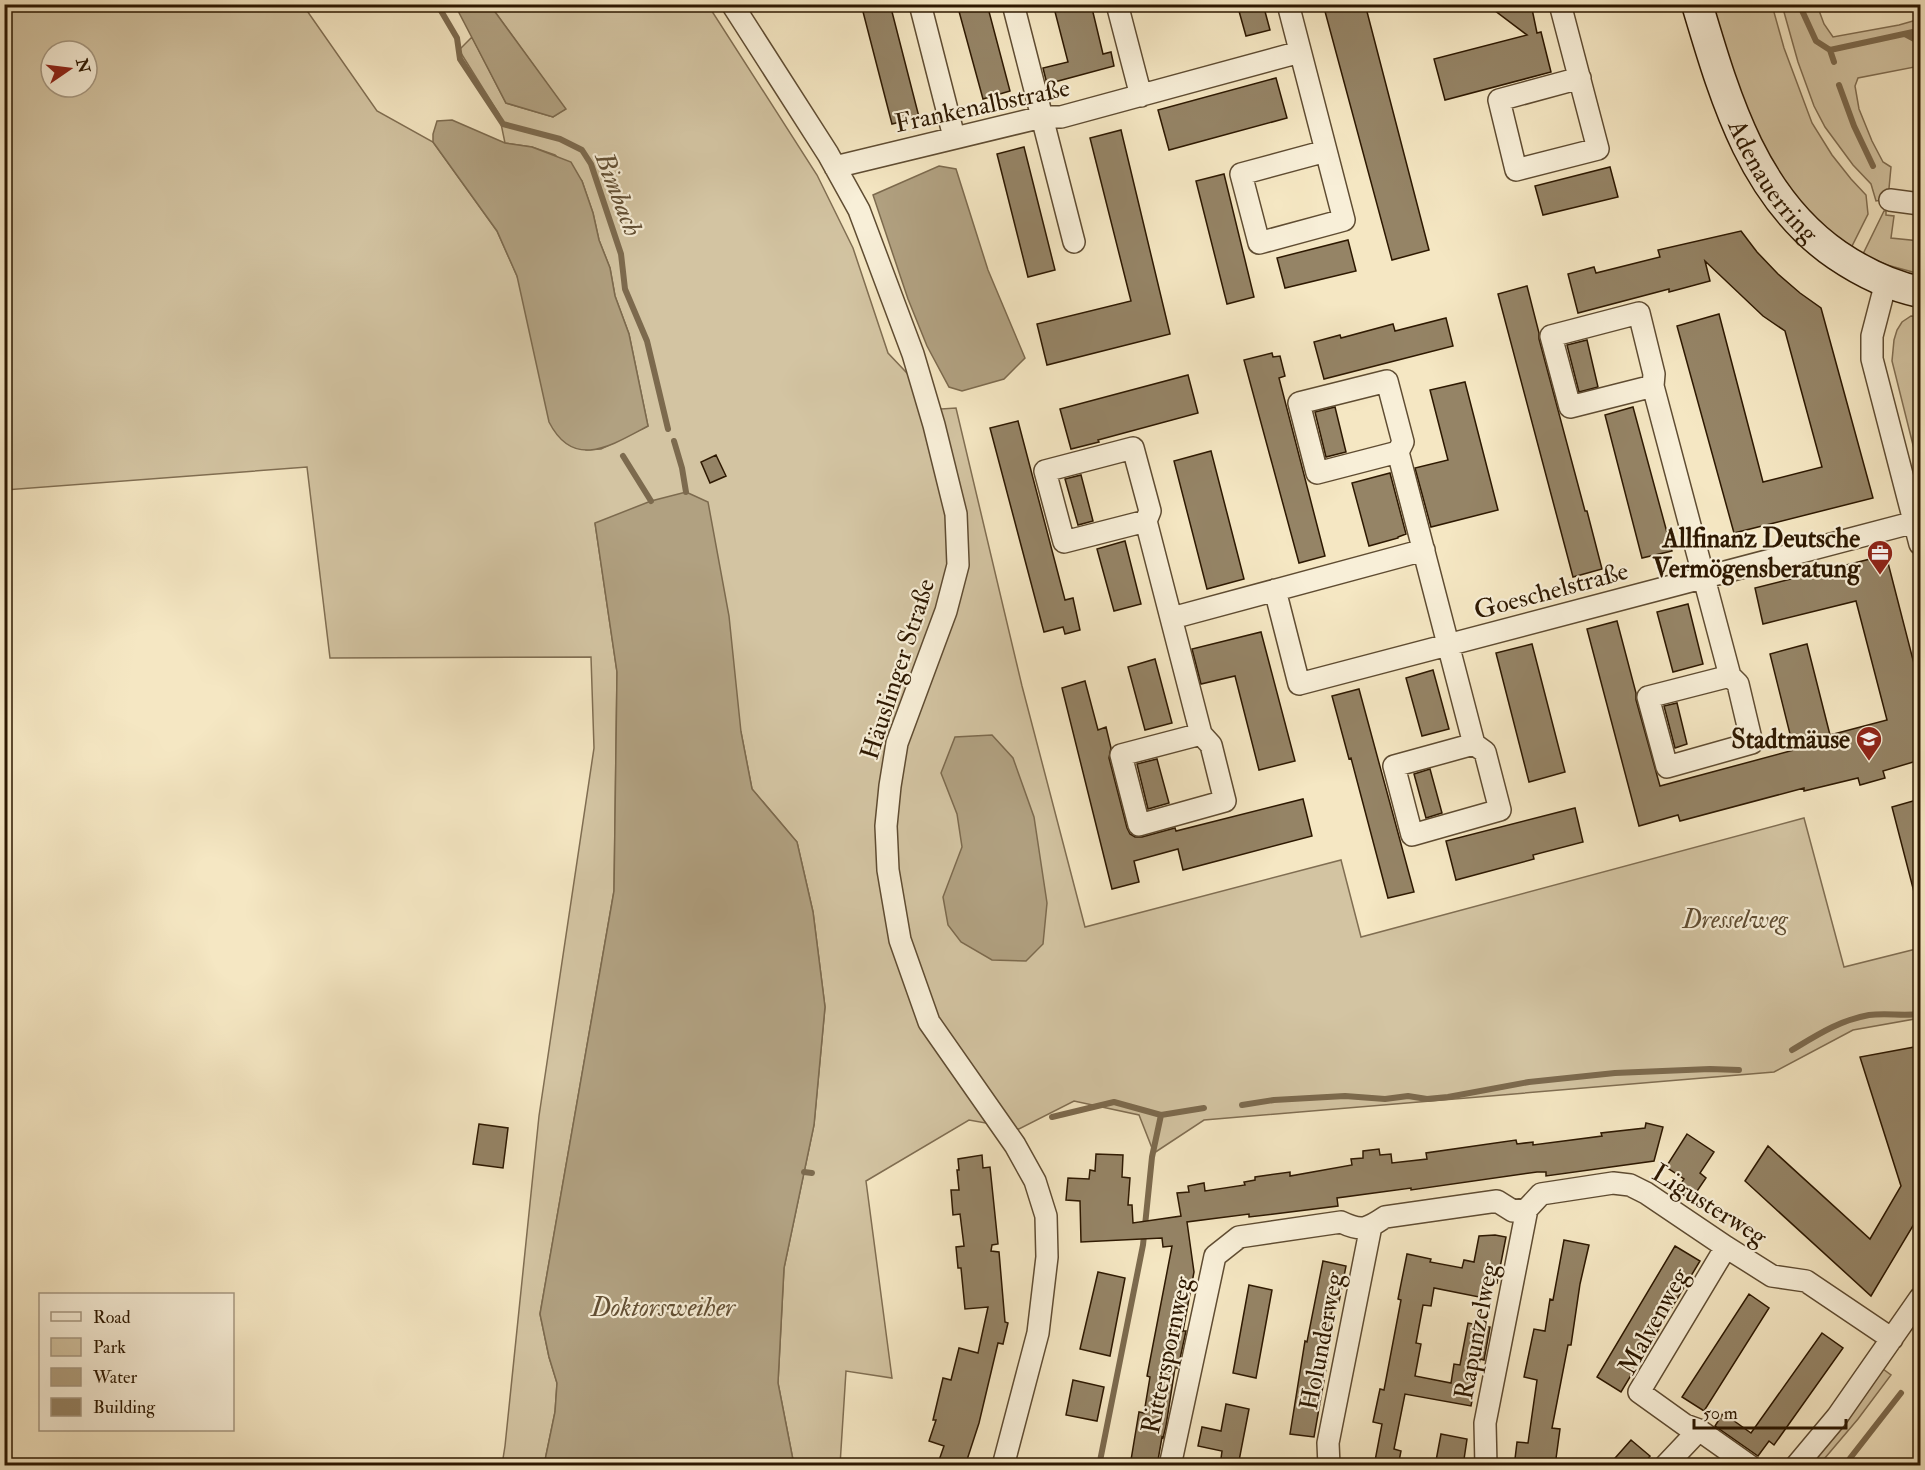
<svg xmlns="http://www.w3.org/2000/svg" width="1925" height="1470" font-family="'IM FELL Double Pica',serif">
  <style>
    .green { fill: #d3c4a2; stroke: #806e52; stroke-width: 1.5; fill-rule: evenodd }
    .water { fill: #b1a181; stroke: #7c6a4e; stroke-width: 1.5 }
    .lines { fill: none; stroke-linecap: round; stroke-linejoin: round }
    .stream { stroke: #7c6a4e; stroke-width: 6 }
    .building { fill: #958466; stroke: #2d1801; stroke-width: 1.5 }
    .street-casing { stroke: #5f4c32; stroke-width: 24 }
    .secondary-casing { stroke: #2d1801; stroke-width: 33 }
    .street { stroke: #f8efd8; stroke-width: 21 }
    .secondary { stroke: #f8efd8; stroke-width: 30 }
    .labels { text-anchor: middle; stroke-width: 4.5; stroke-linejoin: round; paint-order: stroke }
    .street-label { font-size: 26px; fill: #2d1801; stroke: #f8efd8 }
    .poi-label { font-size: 26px; font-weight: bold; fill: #2d1801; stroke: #f8efd8; text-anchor: end }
    .park-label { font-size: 26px; font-style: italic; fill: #5f4c31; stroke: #f8efd8 }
    .water-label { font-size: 27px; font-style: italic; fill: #624f34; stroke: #f8efd8 }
  </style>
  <rect width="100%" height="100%" fill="#f5e7c3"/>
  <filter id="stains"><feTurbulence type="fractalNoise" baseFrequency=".00333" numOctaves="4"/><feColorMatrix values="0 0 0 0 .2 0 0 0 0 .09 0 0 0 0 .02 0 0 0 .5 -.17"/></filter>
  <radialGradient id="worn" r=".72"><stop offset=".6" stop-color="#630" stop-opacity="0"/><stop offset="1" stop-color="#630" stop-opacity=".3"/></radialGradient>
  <path class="green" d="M 5,5 L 303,5 L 377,111 L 433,142 L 497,231 L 517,276 L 586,450 L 601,449 L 648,426 L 629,334 L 615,296 L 610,268 L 599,240 L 593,213 L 582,181 L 555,155 L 532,147 L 505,143 L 499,114 L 459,50 L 472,37 L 506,103 L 553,117 L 565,109 L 490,5 L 708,5 L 817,175 L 853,248 L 888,353 L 941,409 L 956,408 L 1022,686 L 1085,927 L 1341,860 L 1361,937 L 1804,818 L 1844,967 L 1920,948 L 1920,1018 L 1853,1030 L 1774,1072 L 1204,1120 L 1154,1153 L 1139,1115 L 1074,1101 L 1019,1129 L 969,1120 L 866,1181 L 892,1378 L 846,1371 L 840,1465 L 794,1465 L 778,1383 L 784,1268 L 814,1125 L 825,1007 L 813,912 L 797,842 L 752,789 L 741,732 L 595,523 L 617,672 L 614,891 L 540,1314 L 549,1357 L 557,1383 L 555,1412 L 544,1465 L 502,1465 L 505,1446 L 539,1116 L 594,748 L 591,657 L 330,658 L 307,467 L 5,490 ZM 51,51 L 87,51 L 87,87 L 51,87 Z
    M 1708,5 L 1772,5 L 1784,48 L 1812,123 L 1832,155 L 1851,179 L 1866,195 L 1868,214 L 1851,248 L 1814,220 L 1759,146 Z
    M 1782,5 L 1817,5 L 1824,24 L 1833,37 L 1899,25 L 1920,19 L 1920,66 L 1858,78 L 1855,86 L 1859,109 L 1872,141 L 1883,162 L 1891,167 L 1888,199 L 1876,201 L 1871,184 L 1853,165 L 1825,127 L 1814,106 L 1798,62 Z
    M 1884,211 L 1886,211 L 1886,215 L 1894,216 L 1891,238 L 1920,241 L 1920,274 L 1887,265 L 1863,254 Z
    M 1911,316 L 1920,317 L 1920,403 L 1915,405 L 1920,427 L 1920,473 L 1892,361 L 1894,340 L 1897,330 L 1902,322 Z
    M 1883,1369 L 1891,1375 L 1858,1419 L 1819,1465 L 1807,1466 Z"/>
  <path class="water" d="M 455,5 L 490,5 L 566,109 L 553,117 L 506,103 Z
    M 452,120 L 505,143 L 532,147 L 571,162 L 582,181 L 593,213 L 599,240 L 610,268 L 615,296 L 629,334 L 648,426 C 612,445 574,471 549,422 L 517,276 L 497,231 L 433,142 L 433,134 L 437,121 Z
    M 939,166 L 956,169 L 988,270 L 1025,358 L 1004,379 L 962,391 L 949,387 L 927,346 L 908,299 L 873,195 Z
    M 686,492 L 708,502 L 729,616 L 741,732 L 752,789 L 797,842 L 813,912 L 825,1007 L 814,1125 L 784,1268 L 778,1383 L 794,1465 L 544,1465 L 555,1412 L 557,1383 L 549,1357 L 540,1314 L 614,891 L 617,672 L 595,523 L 651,501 Z
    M 992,735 L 1013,758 L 1034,817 L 1047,903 L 1043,944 L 1026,961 L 992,960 L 961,942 L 948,925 L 943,897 L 962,847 L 957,814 L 941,773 L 955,737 Z"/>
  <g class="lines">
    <path class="stream" d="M 437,4 L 457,38 L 460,59 L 503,124 L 560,139 L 582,150 L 591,164 L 621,254 L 625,289 L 647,341 L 668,429
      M 1799,4 L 1816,41 L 1830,50 L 1913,32
      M 1905,34 L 1920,42
      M 1830,50 L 1834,62
      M 1839,85 L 1854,126 L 1873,166
      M 674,441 L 682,468 L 686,492
      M 623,456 L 651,501
      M 1792,1050 C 1817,1035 1840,1020 1869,1015 C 1886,1013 1903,1016 1920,1014
      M 1242,1105 L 1274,1100 L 1345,1096 L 1385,1099 L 1408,1096 L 1427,1099 L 1448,1097 L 1529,1082 L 1615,1073 L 1710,1069 L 1739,1070
      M 1052,1117 L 1114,1102 L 1161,1115 L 1204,1108
      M 804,1172 L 812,1173
      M 1916,1371 L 1920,1363
      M 1099,1466 L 1143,1245 L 1152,1157 L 1161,1115
      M 1844,1466 L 1901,1393"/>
  </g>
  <path class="building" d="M 861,4 L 890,4 L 919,117 L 892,124 Z
    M 957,4 L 987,4 L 1010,91 L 983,99 Z
    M 1053,4 L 1091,4 L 1103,54 L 1111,52 L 1114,66 L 1047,84 L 1043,68 L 1068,62 Z
    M 1237,4 L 1263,4 L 1270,30 L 1246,36 Z
    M 1323,4 L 1365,4 L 1429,250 L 1392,260 Z
    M 1486,4 L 1531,4 L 1537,33 L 1541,32 L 1551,72 L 1445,100 L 1434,59 L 1527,35 Z
    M 1276,78 L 1287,118 L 1169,150 L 1158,110 Z
    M 1121,130 L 1170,334 L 1047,365 L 1037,324 L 1131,301 L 1090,138 Z
    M 1024,147 L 1055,270 L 1028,277 L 997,154 Z
    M 1610,167 L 1618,197 L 1543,215 L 1535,186 Z
    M 1224,174 L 1254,297 L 1227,304 L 1196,181 Z
    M 1741,231 L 1757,252 L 1778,274 L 1800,293 L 1821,308 L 1873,498 L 1734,533 L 1677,326 L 1719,314 L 1763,482 L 1822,467 L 1785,331 L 1763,316 L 1705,261 L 1710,281 L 1669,292 L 1669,289 L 1578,313 L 1568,274 L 1594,267 L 1596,273 L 1660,257 L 1658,250 Z
    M 1348,240 L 1356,271 L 1285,288 L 1277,258 Z
    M 1527,286 L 1539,333 L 1539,339 L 1585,511 L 1587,511 L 1602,569 L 1573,577 L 1498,294 Z
    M 1446,318 L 1453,346 L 1324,379 L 1314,342 L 1340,335 L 1341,338 L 1393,324 L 1395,331 Z
    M 1587,340 L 1598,387 L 1579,392 L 1567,345 Z
    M 1272,353 L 1273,357 L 1280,356 L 1285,376 L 1279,378 L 1325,556 L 1299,563 L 1244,360 Z
    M 1188,375 L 1198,413 L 1098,440 L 1099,442 L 1071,449 L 1060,409 Z
    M 1465,382 L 1498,510 L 1431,527 L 1415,468 L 1448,460 L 1430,390 Z
    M 1335,407 L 1346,452 L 1326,457 L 1315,412 Z
    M 1633,407 L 1672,551 L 1642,558 L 1605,415 Z
    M 1018,421 L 1065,600 L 1073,598 L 1080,630 L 1065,634 L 1063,627 L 1044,632 L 990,428 Z
    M 1211,451 L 1244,579 L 1207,589 L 1174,461 Z
    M 716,455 L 726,476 L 710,483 L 701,462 Z
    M 1390,473 L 1406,534 L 1398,537 L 1398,538 L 1369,546 L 1352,483 Z
    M 1081,475 L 1093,521 L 1078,525 L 1065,479 Z
    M 1125,541 L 1141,604 L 1114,611 L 1097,549 Z
    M 1886,555 L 1920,687 L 1920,760 L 1883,771 L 1885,778 L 1860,785 L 1858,778 L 1804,791 L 1804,788 L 1680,821 L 1678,815 L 1639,826 L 1587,629 L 1617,621 L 1636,693 L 1636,700 L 1660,786 L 1794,750 L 1770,654 L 1807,644 L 1830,735 L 1887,720 L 1856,601 L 1763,624 L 1755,588 Z
    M 1688,604 L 1703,664 L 1673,672 L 1657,612 Z
    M 1261,632 L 1295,761 L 1259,770 L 1235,676 L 1201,684 L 1192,649 Z
    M 1532,644 L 1565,772 L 1529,782 L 1496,653 Z
    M 1155,659 L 1172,723 L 1145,730 L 1128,667 Z
    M 1433,670 L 1449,729 L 1422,736 L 1406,678 Z
    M 1085,681 L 1098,730 L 1106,727 L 1111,748 L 1109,758 L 1127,828 L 1130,834 L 1135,837 L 1142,837 L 1175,828 L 1176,831 L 1303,799 L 1312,836 L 1183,870 L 1178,849 L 1134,861 L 1139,882 L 1112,889 L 1062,688 Z
    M 1359,689 L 1414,892 L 1388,898 L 1351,758 L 1349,759 L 1332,696 Z
    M 1677,703 L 1687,744 L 1675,748 L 1664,706 Z
    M 1157,759 L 1169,803 L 1148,809 L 1137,764 Z
    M 1430,769 L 1442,813 L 1426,818 L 1414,774 Z
    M 1920,799 L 1920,895 L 1915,896 L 1892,807 Z
    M 1575,808 L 1583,842 L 1533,855 L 1534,859 L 1456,880 L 1446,841 Z
    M 1920,1046 L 1920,1090 L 1916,1091 L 1920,1107 L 1920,1214 L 1871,1296 L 1745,1181 L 1768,1146 L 1870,1239 L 1901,1186 L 1860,1057 Z
    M 1646,1123 L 1663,1127 L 1654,1161 L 1546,1176 L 1546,1172 L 1537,1172 L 1411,1190 L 1411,1188 L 1337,1198 L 1338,1206 L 1249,1217 L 1249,1214 L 1187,1222 L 1194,1272 L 1183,1331 L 1186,1331 L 1178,1368 L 1175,1368 L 1166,1426 L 1163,1438 L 1162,1437 L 1157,1466 L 1130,1466 L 1139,1412 L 1144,1413 L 1150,1377 L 1147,1376 L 1172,1246 L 1163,1247 L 1162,1238 L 1081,1242 L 1080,1201 L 1066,1200 L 1068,1178 L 1089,1179 L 1090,1170 L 1095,1171 L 1096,1154 L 1123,1155 L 1122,1177 L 1130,1178 L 1128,1205 L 1132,1205 L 1133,1223 L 1181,1216 L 1177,1193 L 1189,1192 L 1188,1186 L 1204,1183 L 1205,1191 L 1245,1185 L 1244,1182 L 1255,1180 L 1255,1177 L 1290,1172 L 1290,1176 L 1352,1165 L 1351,1159 L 1363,1158 L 1363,1151 L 1379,1149 L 1380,1155 L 1391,1154 L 1392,1163 L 1427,1159 L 1426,1153 L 1516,1140 L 1517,1144 L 1533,1142 L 1533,1145 L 1602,1136 L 1601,1133 L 1645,1128 Z
    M 479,1124 L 508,1128 L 503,1168 L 473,1164 Z
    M 1687,1134 L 1714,1152 L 1700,1173 L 1706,1178 L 1691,1200 L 1676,1190 L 1684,1179 L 1666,1167 Z
    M 982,1155 L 983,1168 L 990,1167 L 998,1244 L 992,1245 L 991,1251 L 999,1252 L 1005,1322 L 1008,1323 L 1003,1344 L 998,1343 L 979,1423 L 965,1466 L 937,1466 L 944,1446 L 929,1441 L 936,1420 L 933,1420 L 943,1378 L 951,1380 L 959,1348 L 978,1353 L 988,1307 L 965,1309 L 961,1268 L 958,1268 L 956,1247 L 964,1246 L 960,1214 L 953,1215 L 951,1190 L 959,1190 L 957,1170 L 959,1170 L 958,1159 Z
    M 1495,1235 L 1506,1237 L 1497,1283 L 1492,1282 L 1484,1298 L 1434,1288 L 1431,1306 L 1423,1305 L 1416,1343 L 1421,1344 L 1415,1376 L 1451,1383 L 1454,1364 L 1460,1365 L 1468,1323 L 1490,1327 L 1484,1360 L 1480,1359 L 1471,1406 L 1405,1394 L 1394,1449 L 1401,1451 L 1398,1466 L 1374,1466 L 1382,1424 L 1373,1422 L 1380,1389 L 1384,1390 L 1401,1300 L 1398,1299 L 1407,1254 L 1431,1259 L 1430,1262 L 1462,1268 L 1464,1260 L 1474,1262 L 1479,1236 Z
    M 1564,1240 L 1589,1245 L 1580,1284 L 1571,1345 L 1568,1345 L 1552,1428 L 1560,1429 L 1555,1466 L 1524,1466 L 1524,1461 L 1515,1459 L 1517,1442 L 1528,1443 L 1537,1380 L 1524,1377 L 1534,1329 L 1545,1331 L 1550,1299 L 1553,1300 Z
    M 1675,1246 L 1700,1261 L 1621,1392 L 1597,1377 Z
    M 1323,1261 L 1346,1266 L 1339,1302 L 1334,1301 L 1325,1345 L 1330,1346 L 1314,1437 L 1290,1434 L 1305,1341 L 1307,1342 Z
    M 1098,1272 L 1125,1278 L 1110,1356 L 1080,1349 Z
    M 1249,1285 L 1272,1290 L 1256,1378 L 1233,1373 Z
    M 1749,1294 L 1769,1308 L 1704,1411 L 1682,1397 Z
    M 1822,1333 L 1843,1348 L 1774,1445 L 1769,1441 L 1758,1456 L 1715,1426 L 1723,1413 L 1751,1433 Z
    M 1073,1380 L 1104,1387 L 1097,1421 L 1066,1415 Z
    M 1226,1404 L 1249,1409 L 1238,1466 L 1220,1466 L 1222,1451 L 1198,1446 L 1202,1427 L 1221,1431 Z
    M 1441,1434 L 1467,1439 L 1463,1466 L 1435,1466 Z
    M 1631,1440 L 1650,1456 L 1642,1466 L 1608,1466 Z"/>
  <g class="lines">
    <g class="street-casing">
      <path id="street" d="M 732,4 L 828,154 L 859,210 L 913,354 L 934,425 L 956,514 L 958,565 L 946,611 L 897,743 L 890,786 L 886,826 L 888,870 L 900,940 L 929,1022 L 1015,1145 L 1035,1181 L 1046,1216 L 1047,1257 L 1038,1333 L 1003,1466
        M 920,4 L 954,137
        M 1013,4 L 1074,242
        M 1117,4 L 1141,96
        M 1288,4 L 1344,220 L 1259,243 L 1241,174 L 1326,151
        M 1560,4 L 1598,149 L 1516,170 L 1499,100 L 1580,78
        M 835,167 L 1042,117 L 1061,117 L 1300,52
        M 1890,200 L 1920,204
        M 1886,282 L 1872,336 L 1872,359 L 1920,544
        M 1653,386 L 1570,407 L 1551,336 L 1639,313 L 1654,374 L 1653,386 L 1730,676 L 1738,684 L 1752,743 L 1667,767 L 1648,697 L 1730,676
        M 1398,452 L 1317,473 L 1299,403 L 1387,381 L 1403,442 L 1398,452 L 1474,744 L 1485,752 L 1500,810 L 1412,835 L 1394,766 L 1474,744
        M 1146,521 L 1064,542 L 1045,471 L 1133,448 L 1150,511 L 1146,521 L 1201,734 L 1211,745 L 1225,801 L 1139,825 L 1121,755 L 1201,734
        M 1275,590 L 1299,684 L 1915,522
        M 1172,618 L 1424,550
        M 1726,1247 L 1639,1392 L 1685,1425 L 1699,1430 L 1750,1466
        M 1170,1466 L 1215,1256 L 1239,1237 L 1341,1222 C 1362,1232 1367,1229 1385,1217 L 1497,1201 L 1513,1211 L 1527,1209 L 1541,1194 L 1613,1183 L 1630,1185 L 1646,1193 L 1726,1247 L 1772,1276 L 1806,1281 L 1892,1339
        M 1329,1466 L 1328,1443 L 1371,1226
        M 1486,1466 L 1485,1423 L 1527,1209
        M 1665,1466 L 1699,1430
        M 1796,1466 L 1837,1417 L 1920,1298"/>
    </g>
    <g class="secondary-casing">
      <g id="secondary">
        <path id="s1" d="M 1697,4 C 1725,98 1753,197 1837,255 C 1862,272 1891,286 1920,292"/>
      </g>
    </g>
    <use href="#street" class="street"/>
    <use href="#secondary" class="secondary"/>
  </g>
  <defs>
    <g id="office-pin" transform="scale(1.35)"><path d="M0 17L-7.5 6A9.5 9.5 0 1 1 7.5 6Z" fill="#8f2418" stroke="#f8efd8"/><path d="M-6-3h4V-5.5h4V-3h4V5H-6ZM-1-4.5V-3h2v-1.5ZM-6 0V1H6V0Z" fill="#fff"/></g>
    <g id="school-pin" transform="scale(1.35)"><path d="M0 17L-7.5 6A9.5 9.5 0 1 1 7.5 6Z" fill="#8f2418" stroke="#f8efd8"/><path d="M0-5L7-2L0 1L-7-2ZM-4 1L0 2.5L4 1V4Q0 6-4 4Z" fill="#fff"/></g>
  </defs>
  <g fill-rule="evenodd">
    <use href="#office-pin" x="1880" y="553"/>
    <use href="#school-pin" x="1869" y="739"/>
  </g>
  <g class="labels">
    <g class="street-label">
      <text transform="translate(982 105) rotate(-12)" y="9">Frankenalbstraße</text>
      <text dy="9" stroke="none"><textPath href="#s1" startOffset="194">Adenauerring</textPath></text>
      <text transform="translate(1551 590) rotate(-15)" y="9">Goeschelstraße</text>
      <text transform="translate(897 669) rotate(-72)" y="9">Häuslinger Straße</text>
      <text transform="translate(1710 1204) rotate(32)" y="9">Ligusterweg</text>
      <text transform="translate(1653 1321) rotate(-61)" y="9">Malvenweg</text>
      <text transform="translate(1476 1331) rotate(-79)" y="9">Rapunzelweg</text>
      <text transform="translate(1321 1341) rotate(-79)" y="9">Holunderweg</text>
      <text transform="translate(1166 1355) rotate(-78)" y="9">Ritterspornweg</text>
    </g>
    <g class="poi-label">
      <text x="1860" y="547">Allfinanz Deutsche<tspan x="1860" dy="30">Vermögensberatung</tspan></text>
      <text x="1850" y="748">Stadtmäuse</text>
    </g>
    <g class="park-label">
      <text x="1735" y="928">Dresselweg</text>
    </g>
    <g class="water-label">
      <text transform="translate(619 194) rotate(69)" y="9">Bimbach</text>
      <text x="663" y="1316">Doktorsweiher</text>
    </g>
  </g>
  <rect width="1925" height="1470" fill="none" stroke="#f5e7c3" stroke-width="24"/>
  <rect x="6" y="6" width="1913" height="1458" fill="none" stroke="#2d1801" stroke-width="3"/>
  <rect x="12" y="12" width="1901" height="1446" fill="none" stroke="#2d1801" stroke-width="1.5"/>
  <rect x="39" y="1293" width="195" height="138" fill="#f8efd8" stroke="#a79982" stroke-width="1.5"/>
  <rect x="51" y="1312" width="30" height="9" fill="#f8efd8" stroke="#a79982" stroke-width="1.5"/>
  <text x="93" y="1323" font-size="18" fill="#2d1801">Road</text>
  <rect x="51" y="1338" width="30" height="18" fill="#d3c4a2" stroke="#a79982" stroke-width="1.5"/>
  <text x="93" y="1353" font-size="18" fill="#2d1801">Park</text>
  <rect x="51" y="1368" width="30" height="18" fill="#b1a181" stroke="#a79982" stroke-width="1.5"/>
  <text x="93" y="1383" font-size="18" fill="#2d1801">Water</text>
  <rect x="51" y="1398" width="30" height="18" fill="#958466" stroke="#a79982" stroke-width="1.5"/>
  <text x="93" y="1413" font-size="18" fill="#2d1801">Building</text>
  <g transform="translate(69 69) rotate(76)"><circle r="28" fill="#f8efd8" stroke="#a79982" stroke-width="1.5"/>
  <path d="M0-4.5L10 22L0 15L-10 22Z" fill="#8f2418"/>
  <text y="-9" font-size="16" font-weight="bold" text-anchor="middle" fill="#2d1801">N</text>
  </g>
  <path d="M1694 1419v9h152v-9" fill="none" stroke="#2d1801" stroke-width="3"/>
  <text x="1703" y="1419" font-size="18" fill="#2d1801" stroke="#f8efd8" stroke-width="4.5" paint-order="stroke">50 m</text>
  <rect width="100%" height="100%" filter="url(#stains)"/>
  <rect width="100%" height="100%" fill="url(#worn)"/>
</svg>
